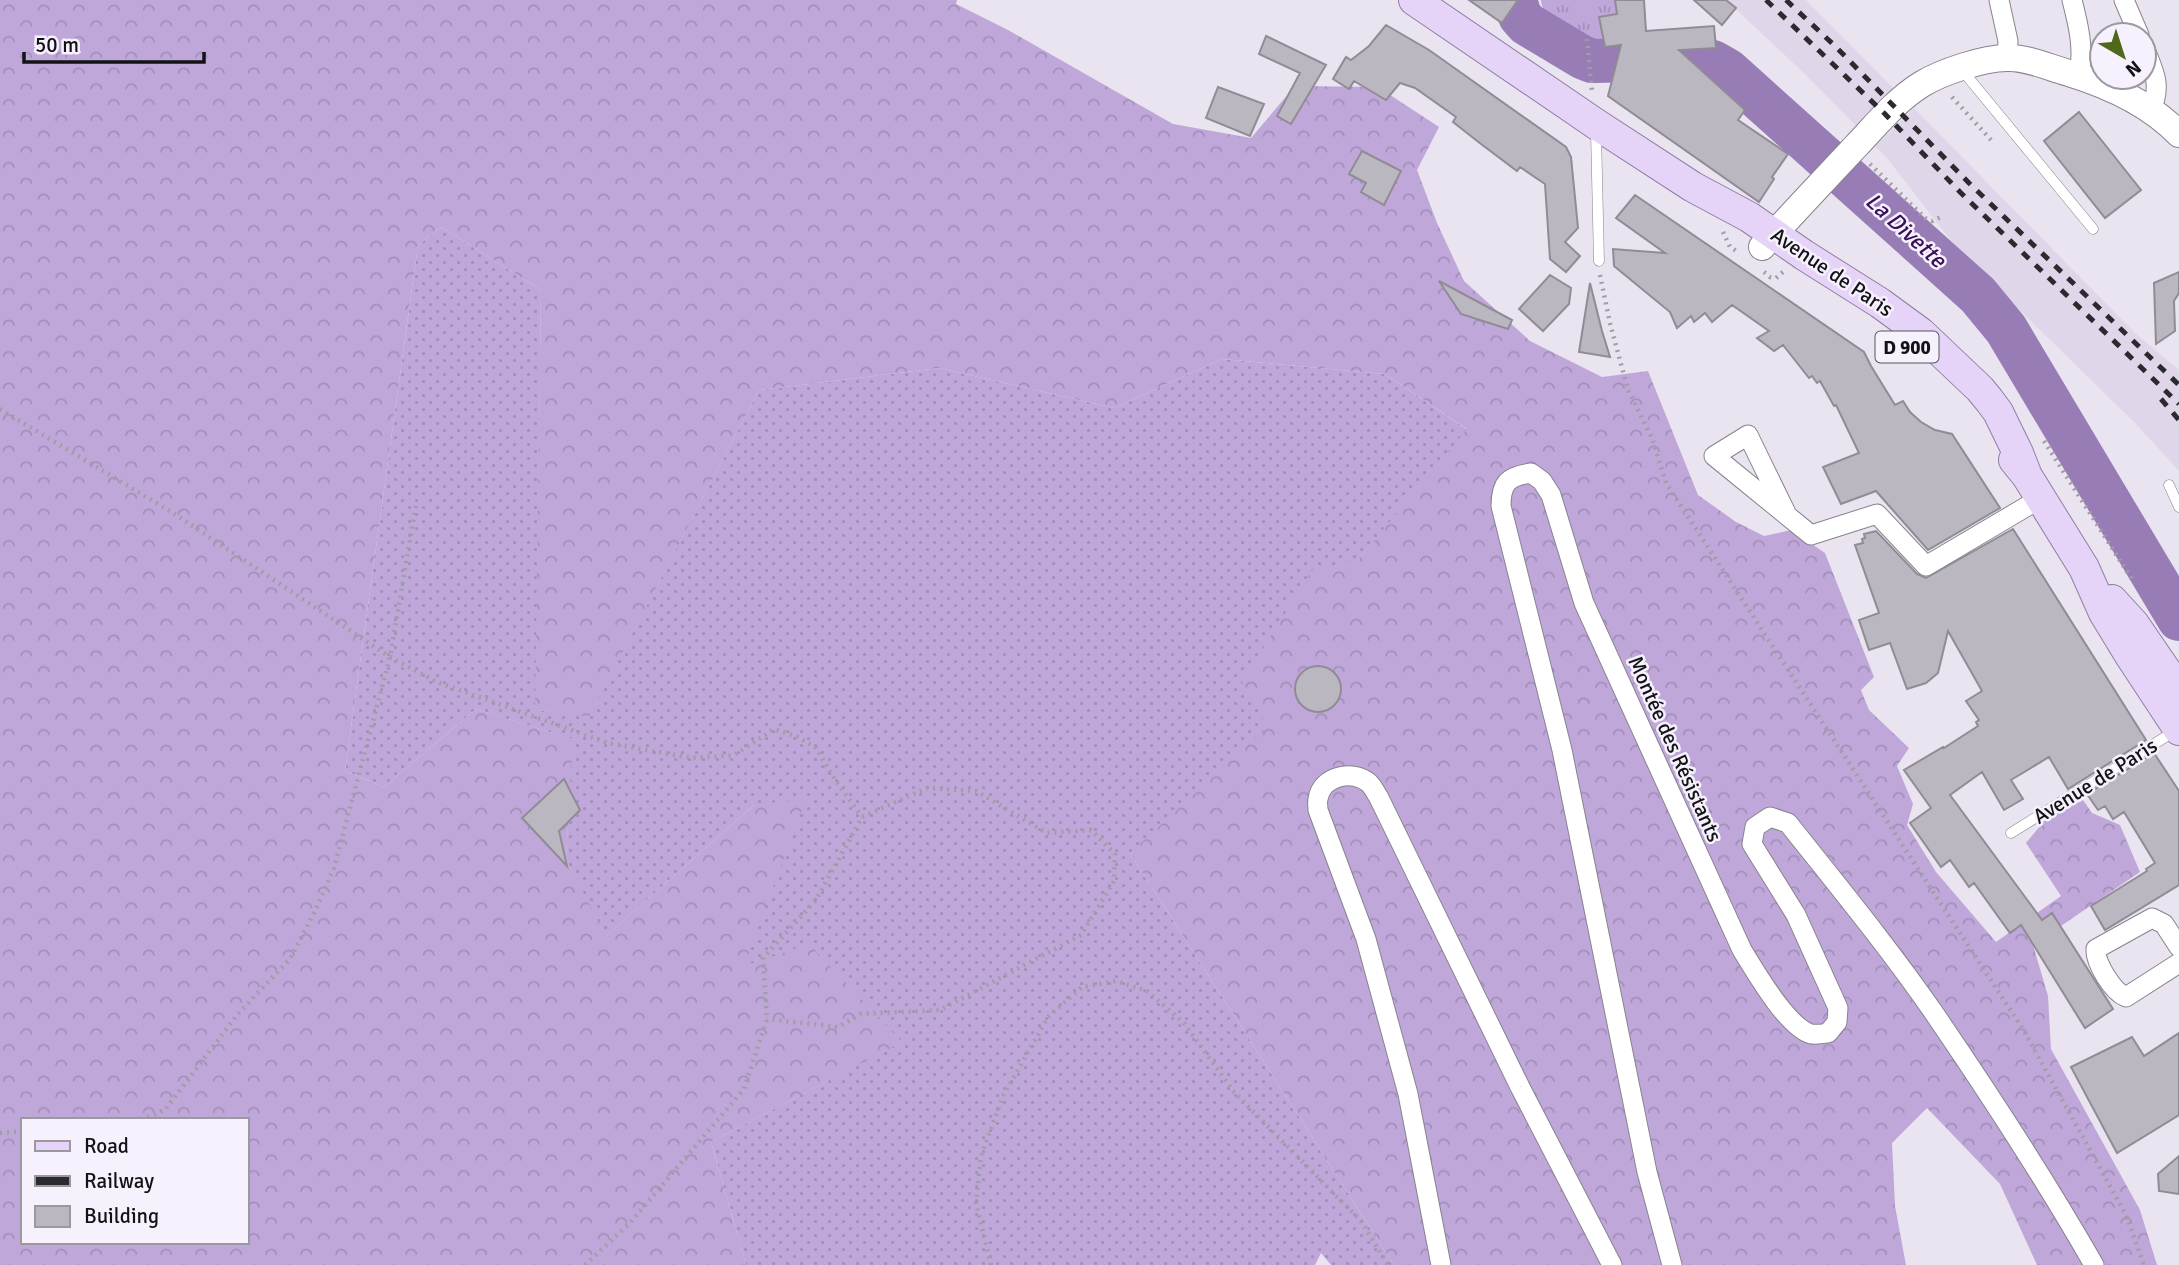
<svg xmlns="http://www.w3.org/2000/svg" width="2179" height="1265" font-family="Signika,sans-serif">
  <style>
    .built { fill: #dfd7e9 }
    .grass { fill: url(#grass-dots) }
    .forest { fill: url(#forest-crowns); fill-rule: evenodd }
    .park { fill: url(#park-tufts) }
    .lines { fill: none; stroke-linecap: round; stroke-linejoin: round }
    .river { stroke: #987cb6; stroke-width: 44 }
    .building { fill: #bbb7c1; stroke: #908b95; stroke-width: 2 }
    .lane-casing { stroke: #87838d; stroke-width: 11 }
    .street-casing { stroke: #87838d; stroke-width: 21 }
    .secondary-casing { stroke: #87838d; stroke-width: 28 }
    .primary-casing { stroke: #907ea5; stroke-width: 32 }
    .path { stroke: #a19da5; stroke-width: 4.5; stroke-dasharray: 2 5; stroke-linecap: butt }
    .lane { stroke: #fff; stroke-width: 10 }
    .street { stroke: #fff; stroke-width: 19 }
    .secondary { stroke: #fff; stroke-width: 26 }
    .primary { stroke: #e5d4f8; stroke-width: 30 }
    .rail { stroke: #2b2a2e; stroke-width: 5; stroke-dasharray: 9 9; stroke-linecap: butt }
    .labels { text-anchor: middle; stroke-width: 5; stroke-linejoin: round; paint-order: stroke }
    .shield { fill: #f6f1fc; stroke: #57555a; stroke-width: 2 }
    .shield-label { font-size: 19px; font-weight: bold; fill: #131215 }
    .street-label { font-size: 21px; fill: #131215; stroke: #f6f1fc }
    .water-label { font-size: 23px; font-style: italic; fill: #380f56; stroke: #f6f1fc }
  </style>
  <defs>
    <pattern id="grass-dots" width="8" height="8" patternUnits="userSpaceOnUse" patternTransform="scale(1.75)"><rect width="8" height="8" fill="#bfa7da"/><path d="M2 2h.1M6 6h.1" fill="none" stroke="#a38fba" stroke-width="1.8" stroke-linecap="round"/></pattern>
    <pattern id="forest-crowns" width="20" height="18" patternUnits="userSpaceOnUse" patternTransform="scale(1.75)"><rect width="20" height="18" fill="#bfa7da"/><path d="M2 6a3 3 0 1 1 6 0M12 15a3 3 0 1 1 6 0" fill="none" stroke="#a38fba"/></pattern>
    <pattern id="park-tufts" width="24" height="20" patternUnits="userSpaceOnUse" patternTransform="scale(1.75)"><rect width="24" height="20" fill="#bfa7da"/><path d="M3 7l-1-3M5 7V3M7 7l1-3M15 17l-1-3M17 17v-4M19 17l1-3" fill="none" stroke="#a38fba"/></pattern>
  </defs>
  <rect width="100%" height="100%" fill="#e9e4ef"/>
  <path class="built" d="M 1726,0 L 1806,0 L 1894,89 L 1857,127 L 1804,73 Z
    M 1914,108 L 2137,335 L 2179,370 L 2179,471 L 2135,423 L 1959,251 L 1887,158 L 1875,146 Z"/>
  <path class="grass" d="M 441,227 L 541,290 L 536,710 L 589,716 L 759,390 L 939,368 L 1114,408 L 1222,359 L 1385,374 L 1468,430 L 1358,560 L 1403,758 L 1130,853 L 1394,1265 L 1331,1265 L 1321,1253 L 1315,1265 L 746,1265 L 711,1142 L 901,1042 L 743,967 L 754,805 L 605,937 L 566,860 L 572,739 L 476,709 L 384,787 L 345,771 L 418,245 Z"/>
  <path class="forest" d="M 0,0 L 957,0 L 956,4 L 1008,30 L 1173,124 L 1251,138 L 1295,86 L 1378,87 L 1439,127 L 1417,170 L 1437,223 L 1464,281 L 1530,341 L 1602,377 L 1648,371 L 1698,495 L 1736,522 L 1764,536 L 1791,530 L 1825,553 L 1874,677 L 1861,690 L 1869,710 L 1909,748 L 1897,766 L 1913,804 L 1907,825 L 1936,872 L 1996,942 L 2061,896 L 2026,843 L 2045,820 L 2083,800 L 2092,813 L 2120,825 L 2140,872 L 2033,945 L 2048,996 L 2051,1049 L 2140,1210 L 2157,1265 L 2037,1265 L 2000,1184 L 1927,1108 L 1892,1143 L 1895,1206 L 1906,1265 L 1394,1265 L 1130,853 L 1268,727 L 1242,682 L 1312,570 L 1358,560 L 1467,429 L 1385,374 L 1222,359 L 1114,408 L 939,368 L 759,390 L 589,717 L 535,710 L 541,290 L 441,227 L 418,245 L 345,771 L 384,787 L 476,709 L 573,739 L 566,860 L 606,936 L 754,805 L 806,798 L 744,966 L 809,944 L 902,1042 L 711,1142 L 746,1265 L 0,1265 ZM 23,1120 L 247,1120 L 247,1242 L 23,1242 Z"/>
  <path class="park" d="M 1541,0 L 1615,0 L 1624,5 L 1603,39 C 1598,39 1592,40 1586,39 C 1567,37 1542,19 1541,0 Z"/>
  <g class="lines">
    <path class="river" d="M 1515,0 L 1520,16 L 1527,24 L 1582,57 L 1592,61 L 1698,59 L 1713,62 L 1727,70 L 1978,295 L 2006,329 L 2179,619"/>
  </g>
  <path class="building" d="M 1469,0 L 1518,0 L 1502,23 Z
    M 1615,0 L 1644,0 L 1646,31 L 1714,26 L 1716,48 L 1679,50 L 1745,110 L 1738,120 L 1788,154 L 1772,177 L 1774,179 L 1759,202 L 1608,96 L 1621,45 L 1605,47 L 1599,17 L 1617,14 Z
    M 1694,0 L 1726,0 L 1736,8 L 1722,25 Z
    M 1386,25 L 1429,50 L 1566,147 L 1571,157 L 1578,228 L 1565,242 L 1580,256 L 1566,272 L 1550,259 L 1545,184 L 1520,167 L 1517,171 L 1481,144 L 1453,122 L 1456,117 L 1415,88 L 1400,83 L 1386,100 L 1354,81 L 1349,89 L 1333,79 L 1346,57 L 1351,60 L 1369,46 Z
    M 1266,36 L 1326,65 L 1291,124 L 1277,116 L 1300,73 L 1259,54 Z
    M 1218,87 L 1264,104 L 1250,136 L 1206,118 Z
    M 2079,112 L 2141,190 L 2105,218 L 2044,141 Z
    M 1362,151 L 1401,171 L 1384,205 L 1361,192 L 1366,183 L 1349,174 Z
    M 1635,195 L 1864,352 L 1871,366 L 1895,405 L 1903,401 L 1910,412 L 1921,422 L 1935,430 L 1952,434 L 2000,508 L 1928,550 L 1876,491 L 1841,504 L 1823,467 L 1859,453 L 1836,405 L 1834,406 L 1820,381 L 1817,383 L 1812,376 L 1809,378 L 1783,345 L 1774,351 L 1757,338 L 1769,331 L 1732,305 L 1712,322 L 1705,313 L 1694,322 L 1691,316 L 1677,328 L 1670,312 L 1614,266 L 1613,249 L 1665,253 L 1616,218 Z
    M 2179,272 L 2179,293 L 2174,301 L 2175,331 L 2156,344 L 2154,283 Z
    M 1550,275 L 1571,288 L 1569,304 L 1543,331 L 1519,309 Z
    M 1439,281 L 1512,320 L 1508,329 L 1461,314 Z
    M 1590,283 L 1602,331 L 1610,357 L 1579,352 Z
    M 2013,529 L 2146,740 L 2068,789 L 2049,757 L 2011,780 L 2023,799 L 2004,810 L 1982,772 L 1950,795 L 2042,920 L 2052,913 L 2113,1009 L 2085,1028 L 2021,925 L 2010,933 L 1974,883 L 1969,887 L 1950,860 L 1941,867 L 1910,823 L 1931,808 L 1904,770 L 1943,747 L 1944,748 L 1978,726 L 1976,722 L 1979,720 L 1966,701 L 1982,691 L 1948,631 L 1938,673 L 1926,683 L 1907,689 L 1890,643 L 1869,650 L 1859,620 L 1879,613 L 1855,545 L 1863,543 L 1862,539 L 1865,538 L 1864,534 L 1876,531 L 1917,574 L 1926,578 Z
    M1295 689a23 23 0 1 1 46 0a23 23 0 1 1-46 0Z
    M 2154,753 L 2179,791 L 2179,885 L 2105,930 L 2091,906 L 2147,871 L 2146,869 L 2155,863 L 2124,812 L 2113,819 L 2105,806 L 2098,810 L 2087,794 Z
    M 564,779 L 580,810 L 559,831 L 567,866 L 522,818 Z
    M 2179,1033 L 2179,1115 L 2117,1153 L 2071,1067 L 2132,1037 L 2144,1056 Z
    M 2179,1156 L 2179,1194 L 2159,1191 L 2158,1174 Z"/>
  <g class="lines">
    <g class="lane-casing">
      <path id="lane" d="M 1962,70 L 2093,229
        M 1596,132 L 1599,261
        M 2169,485 L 2179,507
        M 2011,833 L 2175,731"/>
    </g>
    <g class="street-casing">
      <path id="street" d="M 1999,0 L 2008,41 L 2007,58
        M 2072,0 C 2079,27 2084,49 2079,76
        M 2124,0 L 2139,35
        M 2144,47 C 2154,72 2162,84 2151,111
        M 1786,513 L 1748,435 L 1714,456 L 1811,535 L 1877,514 L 1926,566 L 2041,498
        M 2179,947 L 2164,924 L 2152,918 L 2096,949 C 2095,963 2113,992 2126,997 L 2179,963
        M 1441,1265 L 1408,1094 L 1366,939 L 1318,810 C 1318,806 1317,802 1318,799 C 1321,776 1353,769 1369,783 C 1373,787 1376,793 1379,798 L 1520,1087 L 1612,1265
        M 1672,1265 L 1647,1172 L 1562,750 L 1501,506 C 1501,483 1508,476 1531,473 L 1542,481 L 1551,495 L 1584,603 L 1742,950 C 1755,971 1787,1027 1811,1034 C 1816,1035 1822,1034 1828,1033 L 1837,1022 L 1838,1008 L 1796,915 L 1752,844 L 1755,827 L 1770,817 L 1788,823 C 1838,886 1889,948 1934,1013 C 1990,1095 2045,1179 2094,1265"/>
    </g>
    <g class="secondary-casing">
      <path id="secondary" d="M 1762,247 C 1793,213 1825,179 1856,146 C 1876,125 1896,100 1922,84 C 1942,72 1983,58 2007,58 C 2027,57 2050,68 2069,73 C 2108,85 2150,104 2179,134"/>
    </g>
    <g class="primary-casing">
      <path id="primary" d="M 1414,0 L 1596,124 L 1693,187 L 1749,217 L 1804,255 L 1880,303 L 1921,333 L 1980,389 L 1989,400 L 1998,412 L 2018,453 L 2027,476
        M 2014,460 L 2027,476 L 2084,568 L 2104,613 L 2129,654 L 2179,730
        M 2112,600 L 2134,624 L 2179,690"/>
    </g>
    <path class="path" d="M 1587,39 L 1592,91
      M 1952,97 L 1991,140
      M 1870,164 L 1925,218 L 1932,221 L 1941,217
      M 1723,232 L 1730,247 L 1738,252
      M 1764,272 L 1770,277 L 1776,278 L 1783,272
      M 1600,275 L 1610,323 L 1628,390 L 1652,438 L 1666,483 L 2024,1031 L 2126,1215 L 2144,1265
      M 0,409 L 173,513 L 390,657 L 437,682 L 608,743 L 692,758 L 734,755 L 774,729 L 798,737 L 816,748 L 835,780 L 862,817
      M 2044,441 L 2133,581
      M 141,1120 L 165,1110 L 237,1015 L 290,959 L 316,909 L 334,868 L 390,657 L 416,505
      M 0,1133 L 23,1131
      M 585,1265 L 629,1224 L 744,1089 L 767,1019 L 763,958 L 816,900 L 862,817 L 927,788 L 976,791 L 1047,833 L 1091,830 L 1115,854 L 1114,881 L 1081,935 L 940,1010 L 861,1014 L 838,1027 L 767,1019
      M 991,1265 L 976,1203 L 981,1156 L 1003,1096 L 1048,1017 L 1082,987 L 1116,981 L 1147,991 L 1184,1023 L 1234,1092 L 1361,1221 L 1388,1265"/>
    <use href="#lane" class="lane"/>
    <use href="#street" class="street"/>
    <use href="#secondary" class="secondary"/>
    <use href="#primary" class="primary"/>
    <path class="rail" d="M 1766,0 L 1885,114 L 1960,192 L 2179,404
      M 1786,0 L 1835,46 L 1969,183 L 2179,385
      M 2161,399 L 2179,420"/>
  </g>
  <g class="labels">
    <rect class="shield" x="1875.5" y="331.5" width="63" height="31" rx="5"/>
    <g class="shield-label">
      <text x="1907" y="354">D 900</text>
    </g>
    <g class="street-label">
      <text transform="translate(1832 272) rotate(34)" y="7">Avenue de Paris</text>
      <text transform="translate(1675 749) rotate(66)" y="7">Montée des Résistants</text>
      <text transform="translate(2095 781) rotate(-32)" y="7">Avenue de Paris</text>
    </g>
    <g class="water-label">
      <text transform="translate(1906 230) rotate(42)" y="8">La Divette</text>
    </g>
  </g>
  <rect x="21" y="1118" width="228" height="126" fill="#f6f1fc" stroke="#9b98a0" stroke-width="2"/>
  <rect x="35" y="1141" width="35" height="10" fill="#e5d4f8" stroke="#9b98a0" stroke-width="2"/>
  <text x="84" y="1153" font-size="21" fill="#131215">Road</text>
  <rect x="35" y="1176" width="35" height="10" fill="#2b2a2e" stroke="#9b98a0" stroke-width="2"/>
  <text x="84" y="1188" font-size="21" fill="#131215">Railway</text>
  <rect x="35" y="1206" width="35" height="21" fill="#bbb7c1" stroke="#9b98a0" stroke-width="2"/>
  <text x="84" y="1223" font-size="21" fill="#131215">Building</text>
  <g transform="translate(2123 56) rotate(141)"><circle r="33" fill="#f6f1fc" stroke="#9b98a0" stroke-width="2"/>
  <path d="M0-5L12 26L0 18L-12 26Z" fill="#4f6819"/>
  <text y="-10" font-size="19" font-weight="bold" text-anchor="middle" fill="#131215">N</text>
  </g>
  <path d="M24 52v10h180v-10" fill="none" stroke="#131215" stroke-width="3.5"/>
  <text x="35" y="52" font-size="21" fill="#131215" stroke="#f6f1fc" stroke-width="5" paint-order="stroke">50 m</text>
</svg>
